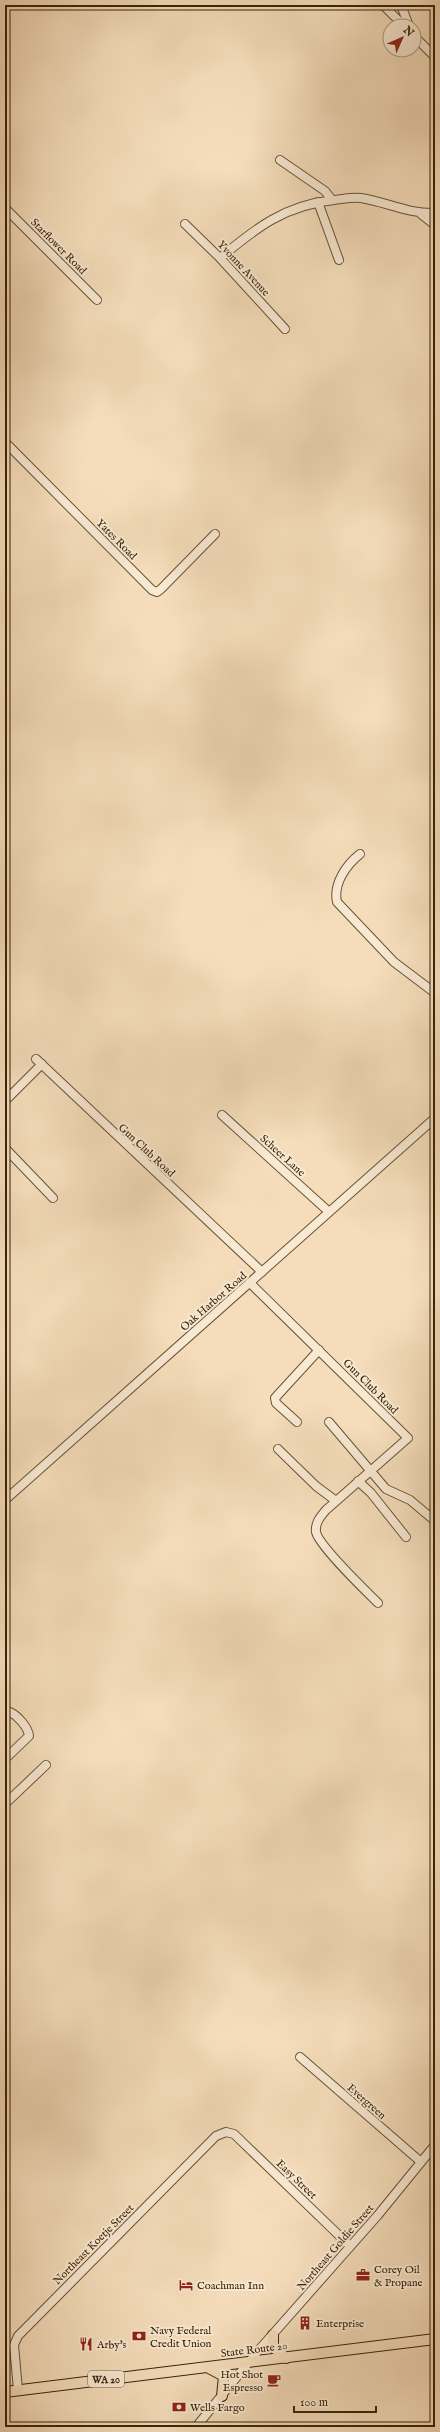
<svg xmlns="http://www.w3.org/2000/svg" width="440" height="2432" font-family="'IM FELL English',serif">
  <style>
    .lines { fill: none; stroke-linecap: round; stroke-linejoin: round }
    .minor-casing { stroke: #6a5233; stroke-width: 10 }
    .major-casing { stroke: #3b2306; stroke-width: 12 }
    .minor { stroke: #f8e9d3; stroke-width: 8 }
    .major { stroke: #f5ddbb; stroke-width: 10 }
    .labels { text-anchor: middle; stroke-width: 4; stroke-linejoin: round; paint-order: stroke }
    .shield { fill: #f8e9d3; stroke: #745e44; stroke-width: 1 }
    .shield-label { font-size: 10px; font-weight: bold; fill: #3b2306 }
    .street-label { font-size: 11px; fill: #3b2306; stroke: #f8e9d3 }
    .poi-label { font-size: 11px; fill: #3b2306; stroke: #f8e9d3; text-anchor: start }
  </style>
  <rect width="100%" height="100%" fill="#f5ddbb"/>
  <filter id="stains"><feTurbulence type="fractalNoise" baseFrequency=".005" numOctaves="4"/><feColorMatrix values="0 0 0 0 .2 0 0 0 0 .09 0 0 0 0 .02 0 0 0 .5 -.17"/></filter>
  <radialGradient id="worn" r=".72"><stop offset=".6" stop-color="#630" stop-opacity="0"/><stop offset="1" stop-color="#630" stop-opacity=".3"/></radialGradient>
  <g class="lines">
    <g class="minor-casing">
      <path id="minor" d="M 383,5 L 404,26
        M 401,5 L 409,26
        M 414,36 L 435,57
        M 280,160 L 325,191 L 332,200
        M 318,202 L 339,260
        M 5,208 L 97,300
        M 421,214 L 435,225
        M 185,224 L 220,258 L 285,329
        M 220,258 C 256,228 285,205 334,200 C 343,199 352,197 361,198 C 386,202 409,214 435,213
        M 5,442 L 152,590 L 157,592 L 161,589 L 215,534
        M 360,854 C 346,865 333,884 337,902 L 394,962 L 435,993
        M 36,1059 L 262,1272
        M 5,1101 L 42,1064
        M 222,1115 L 328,1211
        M 5,1148 L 53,1198
        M 250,1283 L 408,1438 L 326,1510 C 320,1517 315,1523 316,1532 C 319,1546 366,1591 378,1603
        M 297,1422 L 276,1403 L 275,1398 L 319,1350
        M 329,1422 L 386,1489 L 410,1500 L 435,1521
        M 278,1449 L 316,1486 L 336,1501
        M 358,1481 L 371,1493 L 406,1537
        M 5,1500 L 435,1118
        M 5,1714 L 10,1712 C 18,1716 28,1727 29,1736 L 5,1759
        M 5,1804 L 46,1765
        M 300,2057 L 421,2162
        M 18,2390 L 14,2345 L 18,2336 L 216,2136 L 226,2132 L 234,2134 L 350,2246
        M 196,2427 L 258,2351 L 378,2215 L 435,2145"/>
    </g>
    <g class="major-casing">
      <path id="major" d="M 273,2335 L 273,2347 L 286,2358
        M 209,2368 L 224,2376 L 222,2396
        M 5,2392 L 435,2339"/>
    </g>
    <use href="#minor" class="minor"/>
    <use href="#major" class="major"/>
  </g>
  <defs>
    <g id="office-bare" transform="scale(1.08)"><path d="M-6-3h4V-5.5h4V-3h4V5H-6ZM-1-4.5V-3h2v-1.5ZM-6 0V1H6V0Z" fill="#8f2418" stroke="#f8e9d3" stroke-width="2.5" paint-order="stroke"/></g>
    <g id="hotel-bare" transform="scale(1.08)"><path d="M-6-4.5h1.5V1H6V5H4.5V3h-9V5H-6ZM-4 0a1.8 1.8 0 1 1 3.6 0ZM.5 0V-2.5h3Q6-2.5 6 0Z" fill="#8f2418" stroke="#f8e9d3" stroke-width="2.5" paint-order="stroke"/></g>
    <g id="building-bare" transform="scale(1.08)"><path d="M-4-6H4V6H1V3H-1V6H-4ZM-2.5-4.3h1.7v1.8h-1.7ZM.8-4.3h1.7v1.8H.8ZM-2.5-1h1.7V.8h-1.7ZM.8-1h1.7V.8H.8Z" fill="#8f2418" stroke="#f8e9d3" stroke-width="2.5" paint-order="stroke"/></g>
    <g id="bank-bare" transform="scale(1.08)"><path d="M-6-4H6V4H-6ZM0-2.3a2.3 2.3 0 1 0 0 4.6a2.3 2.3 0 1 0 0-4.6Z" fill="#8f2418" stroke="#f8e9d3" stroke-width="2.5" paint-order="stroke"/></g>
    <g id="restaurant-bare" transform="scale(1.08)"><path d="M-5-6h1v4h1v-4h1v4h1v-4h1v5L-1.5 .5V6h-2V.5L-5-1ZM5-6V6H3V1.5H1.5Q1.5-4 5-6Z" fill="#8f2418" stroke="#f8e9d3" stroke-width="2.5" paint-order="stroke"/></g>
    <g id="cafe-bare" transform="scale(1.08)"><path d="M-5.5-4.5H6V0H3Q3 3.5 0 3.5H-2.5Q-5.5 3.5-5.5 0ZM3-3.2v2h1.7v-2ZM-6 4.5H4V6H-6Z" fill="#8f2418" stroke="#f8e9d3" stroke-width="2.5" paint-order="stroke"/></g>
  </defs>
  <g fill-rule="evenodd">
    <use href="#office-bare" x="363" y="2275"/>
    <use href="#hotel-bare" x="186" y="2285"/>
    <use href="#building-bare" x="305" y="2323"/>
    <use href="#bank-bare" x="139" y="2336"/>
    <use href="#restaurant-bare" x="86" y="2344"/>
    <use href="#cafe-bare" x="274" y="2380"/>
    <use href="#bank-bare" x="179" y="2407"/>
  </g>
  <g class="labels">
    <rect class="shield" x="88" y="2371" width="36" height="16" rx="3"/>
    <g class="shield-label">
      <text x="106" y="2383">WA 20</text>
    </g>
    <g class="street-label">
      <text transform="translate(59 246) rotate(45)" y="4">Starflower Road</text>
      <text transform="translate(244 268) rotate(47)" y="4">Yvonne Avenue</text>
      <text transform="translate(117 539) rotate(45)" y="4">Yates Road</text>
      <text transform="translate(147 1150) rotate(43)" y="4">Gun Club Road</text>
      <text transform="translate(283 1155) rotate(42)" y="4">Scheer Lane</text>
      <text transform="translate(213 1301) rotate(-41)" y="4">Oak Harbor Road</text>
      <text transform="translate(371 1386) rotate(45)" y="4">Gun Club Road</text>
      <text transform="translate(367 2101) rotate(41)" y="4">Evergreen</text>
      <text transform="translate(297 2179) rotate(44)" y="4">Easy Street</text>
      <text transform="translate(93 2244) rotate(-45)" y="4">Northeast Koetje Street</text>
      <text transform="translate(335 2247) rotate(-49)" y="4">Northeast Goldie Street</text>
      <text transform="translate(254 2349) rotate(-7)" y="4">State Route 20</text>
    </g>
    <g class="poi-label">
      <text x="374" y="2273">Corey Oil<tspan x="374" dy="13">&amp; Propane</tspan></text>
      <text x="197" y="2289">Coachman Inn</text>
      <text x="316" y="2327">Enterprise</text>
      <text x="150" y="2334">Navy Federal<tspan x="150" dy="13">Credit Union</tspan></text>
      <text x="97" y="2348">Arby's</text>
      <text x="263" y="2378" text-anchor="end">Hot Shot<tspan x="263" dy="13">Espresso</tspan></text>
      <text x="190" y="2411">Wells Fargo</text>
    </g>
  </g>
  <rect width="440" height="2432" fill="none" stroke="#f5ddbb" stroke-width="20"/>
  <rect x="6" y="6" width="428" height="2420" fill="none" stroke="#3b2306" stroke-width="2"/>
  <rect x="10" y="10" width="420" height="2412" fill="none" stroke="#3b2306"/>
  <g transform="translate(402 38) rotate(45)"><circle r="19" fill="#f8e9d3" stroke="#ac9a81"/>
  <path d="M0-3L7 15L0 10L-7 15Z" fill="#8f2418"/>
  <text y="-6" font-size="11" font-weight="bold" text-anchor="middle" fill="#3b2306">N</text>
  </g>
  <path d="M294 2406v6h82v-6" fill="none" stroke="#3b2306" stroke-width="2"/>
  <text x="300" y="2406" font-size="12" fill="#3b2306" stroke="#f8e9d3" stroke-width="3" paint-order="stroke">100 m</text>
  <rect width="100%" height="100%" filter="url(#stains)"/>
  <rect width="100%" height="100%" fill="url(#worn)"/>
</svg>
